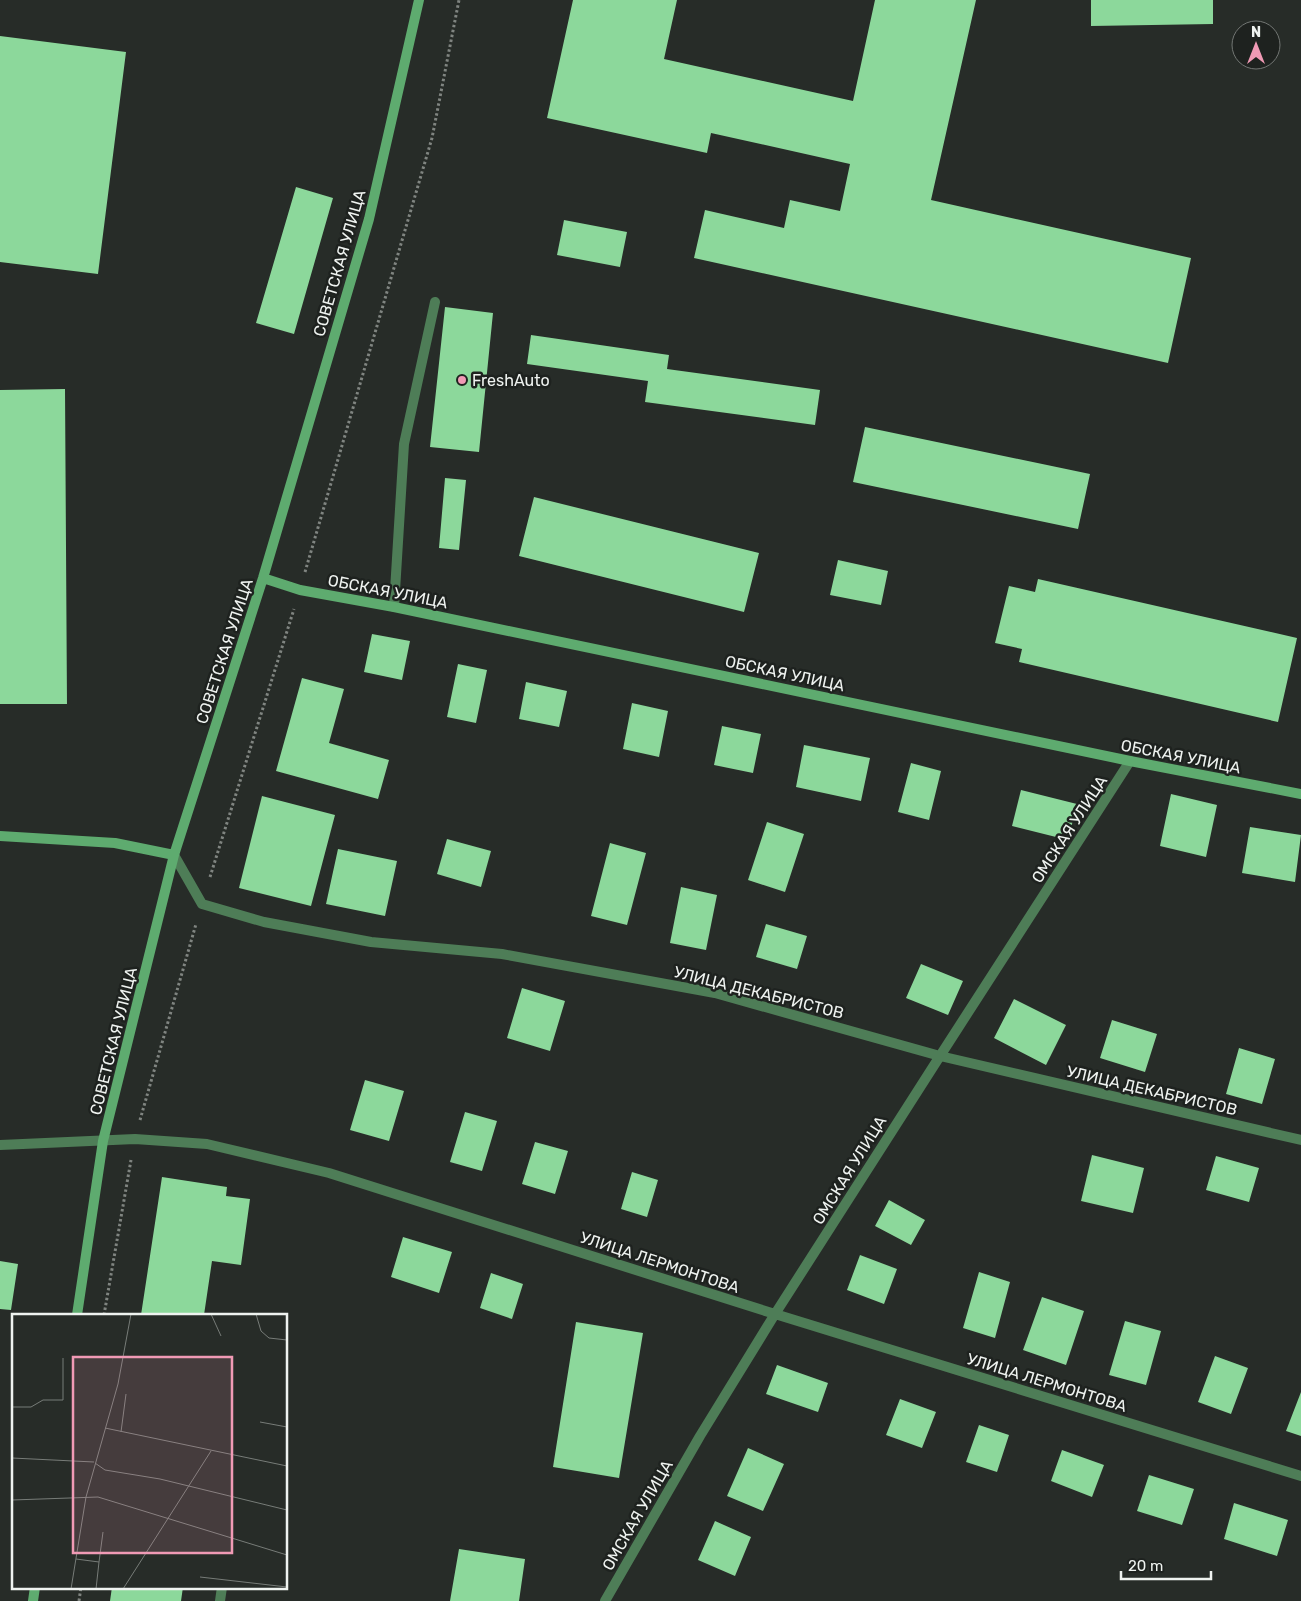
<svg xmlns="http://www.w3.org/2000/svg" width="1301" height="1601" font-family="Rubik,sans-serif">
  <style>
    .building { fill: #8cd89b }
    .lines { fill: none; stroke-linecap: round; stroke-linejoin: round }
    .path { stroke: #808581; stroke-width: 3; stroke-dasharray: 2.5 2.5; stroke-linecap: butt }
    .lane { stroke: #4e7d57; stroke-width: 10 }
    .street { stroke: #4e7d57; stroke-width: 10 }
    .secondary { stroke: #5eab6f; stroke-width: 10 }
    .poi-dot { fill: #f09ab5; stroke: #1e221f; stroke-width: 2 }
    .labels { text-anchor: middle; stroke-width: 5; stroke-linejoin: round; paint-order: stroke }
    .street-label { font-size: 16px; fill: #eff3f0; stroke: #1e221f }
    .poi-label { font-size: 16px; fill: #eff3f0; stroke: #1e221f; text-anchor: start }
    .inset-road { fill: none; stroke: #777c78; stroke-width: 1 }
    .view { fill: #f09ab5; fill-opacity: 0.15; stroke: #f09ab5; stroke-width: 2.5 }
    .inset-edge { fill: none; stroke: #eff3f0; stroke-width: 2.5 }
  </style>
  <rect width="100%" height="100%" fill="#272c28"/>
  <path class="building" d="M 573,0 L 677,0 L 664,59 L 853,101 L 875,0 L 976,0 L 931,200 L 1191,258 L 1168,363 L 694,258 L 705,210 L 784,228 L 790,200 L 840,211 L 850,164 L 711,133 L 707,153 L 547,118 Z
    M 1091,0 L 1213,0 L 1213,24 L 1091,26 Z
    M 0,36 L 126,52 L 98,274 L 0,262 Z
    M 296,187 L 333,198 L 294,334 L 256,323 Z
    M 564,220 L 627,232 L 620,267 L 557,255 Z
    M 445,307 L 493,313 L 479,452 L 430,447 Z
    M 531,335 L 669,355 L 667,369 L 820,390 L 815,425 L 645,402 L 648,381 L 527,364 Z
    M 65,389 L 67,704 L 0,704 L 0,390 Z
    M 865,427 L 1090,474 L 1078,529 L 853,482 Z
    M 445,478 L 466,480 L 459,550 L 439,548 Z
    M 534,497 L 759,553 L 744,612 L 519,556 Z
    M 838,560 L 888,571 L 881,605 L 830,595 Z
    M 1038,579 L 1297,638 L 1278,722 L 1019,662 L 1022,649 L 995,643 L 1009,586 L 1035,592 Z
    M 372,634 L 410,641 L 402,680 L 364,672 Z
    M 458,664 L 487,670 L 476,723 L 447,717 Z
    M 302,678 L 344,689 L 329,743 L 389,760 L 378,799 L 276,771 Z
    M 526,682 L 567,691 L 559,727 L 519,719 Z
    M 632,703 L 668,711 L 659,757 L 623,749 Z
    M 722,726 L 761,734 L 753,773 L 714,765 Z
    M 804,745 L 870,758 L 861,801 L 796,787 Z
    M 911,763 L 941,771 L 929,820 L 898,812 Z
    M 1021,790 L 1077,804 L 1068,840 L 1012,826 Z
    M 1171,794 L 1217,805 L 1206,857 L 1160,846 Z
    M 262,796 L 335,815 L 311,906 L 239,888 Z
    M 767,822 L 804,834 L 785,892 L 748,880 Z
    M 1250,827 L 1301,835 L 1295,882 L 1242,873 Z
    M 447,839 L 491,851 L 481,887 L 437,874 Z
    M 610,843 L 646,853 L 627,925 L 591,916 Z
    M 338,849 L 397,861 L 385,916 L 326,904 Z
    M 681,887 L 717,895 L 706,950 L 670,943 Z
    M 766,924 L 807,936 L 797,969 L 756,957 Z
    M 921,964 L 963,981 L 948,1015 L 906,998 Z
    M 522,988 L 565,1001 L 550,1051 L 507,1038 Z
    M 1014,999 L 1066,1025 L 1046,1065 L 994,1038 Z
    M 1112,1020 L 1157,1034 L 1145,1072 L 1100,1058 Z
    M 1239,1048 L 1275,1059 L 1262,1104 L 1226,1094 Z
    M 365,1080 L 404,1091 L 389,1141 L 350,1130 Z
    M 465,1112 L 497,1121 L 482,1171 L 450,1162 Z
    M 535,1142 L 568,1151 L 555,1194 L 522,1184 Z
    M 1092,1155 L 1144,1168 L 1133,1213 L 1081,1201 Z
    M 1216,1156 L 1259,1168 L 1249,1202 L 1206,1190 Z
    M 632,1172 L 658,1180 L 647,1217 L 621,1209 Z
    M 162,1177 L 227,1187 L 226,1196 L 250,1199 L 241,1265 L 212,1261 L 204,1315 L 141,1315 Z
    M 889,1200 L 925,1220 L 911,1245 L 875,1226 Z
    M 403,1237 L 452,1252 L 439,1293 L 391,1277 Z
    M 860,1255 L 897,1269 L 884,1304 L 847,1290 Z
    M 0,1261 L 18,1264 L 11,1310 L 0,1309 Z
    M 979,1272 L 1010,1282 L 995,1338 L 963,1328 Z
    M 491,1273 L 523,1284 L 512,1319 L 480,1308 Z
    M 1042,1297 L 1084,1311 L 1066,1365 L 1023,1350 Z
    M 1125,1321 L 1161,1331 L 1146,1385 L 1109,1375 Z
    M 576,1322 L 643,1333 L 619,1478 L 553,1467 Z
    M 1215,1356 L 1248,1368 L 1231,1414 L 1198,1402 Z
    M 777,1365 L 828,1383 L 818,1412 L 766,1394 Z
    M 1301,1392 L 1301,1436 L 1286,1431 Z
    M 900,1399 L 936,1412 L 922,1448 L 886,1435 Z
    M 979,1425 L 1009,1435 L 997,1472 L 966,1462 Z
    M 748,1448 L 784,1464 L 763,1511 L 727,1496 Z
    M 1062,1450 L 1104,1465 L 1092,1497 L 1051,1481 Z
    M 1149,1475 L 1194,1489 L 1182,1525 L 1137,1511 Z
    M 1234,1503 L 1288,1520 L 1277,1556 L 1224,1539 Z
    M 715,1521 L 751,1537 L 735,1576 L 698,1560 Z
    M 459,1549 L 525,1559 L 519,1601 L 450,1601 Z
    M 112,1587 L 183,1587 L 181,1601 L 110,1601 Z"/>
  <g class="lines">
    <path class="path" d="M 305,572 L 432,138 L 459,0
      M 210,877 L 294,609
      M 140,1120 L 196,924
      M 104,1315 L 131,1160
      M 79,1601 L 81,1587"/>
    <path class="lane" d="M 394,607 L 404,444 L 435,302
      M 220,1601 L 222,1587"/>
    <path class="street" d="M 174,855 L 202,904 L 264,922 L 371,942 L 502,954 L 715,993 L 940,1056 L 1301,1140
      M 0,1145 L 135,1139 L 207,1144 L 329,1173 L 775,1314 L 1301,1476
      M 605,1601 L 700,1436 L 775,1314 L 940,1056 L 1130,761"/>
    <path class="secondary" d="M 263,578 L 300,590 L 394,607 L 1130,761 L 1301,794
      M 0,836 L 115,843 L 174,855
      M 77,1315 L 103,1141 L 174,855 L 263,578 L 369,219 L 419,0
      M 33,1601 L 35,1587"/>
  </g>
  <circle class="poi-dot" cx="462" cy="380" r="5"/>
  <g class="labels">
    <g class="street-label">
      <text transform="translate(339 263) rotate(-74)" y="6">СОВЕТСКАЯ УЛИЦА</text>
      <text transform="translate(388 591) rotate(11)" y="6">ОБСКАЯ УЛИЦА</text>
      <text transform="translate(224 651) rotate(-72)" y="6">СОВЕТСКАЯ УЛИЦА</text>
      <text transform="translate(785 673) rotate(12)" y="6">ОБСКАЯ УЛИЦА</text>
      <text transform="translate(1181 756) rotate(11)" y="6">ОБСКАЯ УЛИЦА</text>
      <text transform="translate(1069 829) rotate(-57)" y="6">ОМСКАЯ УЛИЦА</text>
      <text transform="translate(759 992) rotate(14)" y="6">УЛИЦА ДЕКАБРИСТОВ</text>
      <text transform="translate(113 1041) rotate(-76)" y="6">СОВЕТСКАЯ УЛИЦА</text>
      <text transform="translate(1152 1090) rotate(13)" y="6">УЛИЦА ДЕКАБРИСТОВ</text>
      <text transform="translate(849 1170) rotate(-58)" y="6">ОМСКАЯ УЛИЦА</text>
      <text transform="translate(660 1262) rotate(18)" y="6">УЛИЦА ЛЕРМОНТОВА</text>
      <text transform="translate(1047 1382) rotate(17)" y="6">УЛИЦА ЛЕРМОНТОВА</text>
      <text transform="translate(637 1515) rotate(-60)" y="6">ОМСКАЯ УЛИЦА</text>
    </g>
    <g class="poi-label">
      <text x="472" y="386">FreshAuto</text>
    </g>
  </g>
  <g transform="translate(12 1314)">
    <rect width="275" height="275" fill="#272c28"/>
    <path class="inset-road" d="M 199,0 L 209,22M 244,0 L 249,17 L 257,24 L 275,26M 0,93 L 19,93 L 31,86 L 51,86 L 51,44M 248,108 L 275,113M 93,114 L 275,152M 109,118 L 114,80M 0,144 L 82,148M 83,149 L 93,156 L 148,165 L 275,196M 0,186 L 86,183 L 275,241M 64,245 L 87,248 L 84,275M 87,248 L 91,218M 188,263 L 275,273M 59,275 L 74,183 L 106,70 L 119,0M 111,275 L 199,137"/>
    <path class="view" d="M 61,43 L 220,43 L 220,239 L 61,239 Z"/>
    <rect width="275" height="275" class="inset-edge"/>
  </g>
  <g transform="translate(1256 45)"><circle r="24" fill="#1e221f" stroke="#727673"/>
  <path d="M0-4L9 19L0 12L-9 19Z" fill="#f09ab5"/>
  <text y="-8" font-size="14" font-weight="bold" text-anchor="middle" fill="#eff3f0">N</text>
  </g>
  <path d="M1121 1571v8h90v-8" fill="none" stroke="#eff3f0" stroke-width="2.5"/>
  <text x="1128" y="1571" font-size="15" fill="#eff3f0" stroke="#1e221f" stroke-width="4" paint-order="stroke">20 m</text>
</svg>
